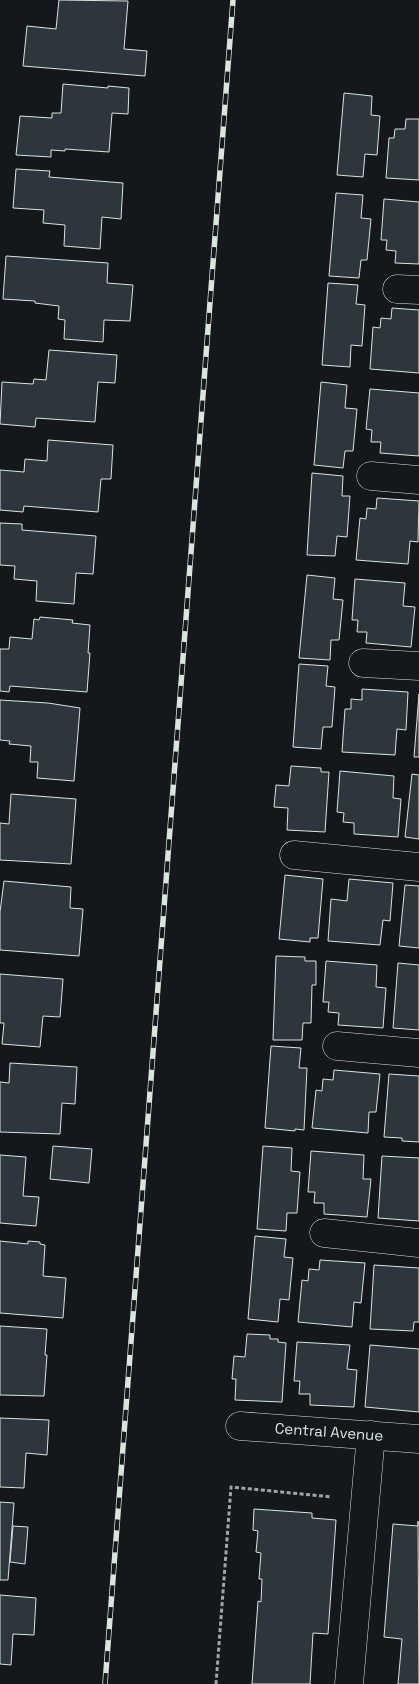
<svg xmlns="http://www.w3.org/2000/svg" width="419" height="1684" font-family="'Space Grotesk',sans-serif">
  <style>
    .building { fill: #2c363c; stroke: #d8e6dc }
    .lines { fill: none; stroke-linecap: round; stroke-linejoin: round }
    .minor-casing { stroke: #d8e6dc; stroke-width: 29 }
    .path { stroke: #9da8a2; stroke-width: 3; stroke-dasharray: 4 2.5; stroke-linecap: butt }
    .minor { stroke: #14181c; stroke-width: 28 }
    .rail-casing { stroke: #d8e6dc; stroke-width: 5.5 }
    .rail { stroke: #14181c; stroke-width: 4; stroke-dasharray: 11; stroke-linecap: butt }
    .labels { text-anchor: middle; stroke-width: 4; stroke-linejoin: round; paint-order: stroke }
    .street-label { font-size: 15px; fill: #d8e6dc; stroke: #14181c }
  </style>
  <rect width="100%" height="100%" fill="#14181c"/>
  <path class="building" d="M 59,0 L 128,1 L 124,49 L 147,51 L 145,76 L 23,66 L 27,26 L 56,29 Z
    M 63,84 L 108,88 L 108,86 L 129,88 L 128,114 L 112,113 L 109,152 L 65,149 L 65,151 L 51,150 L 51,157 L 16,155 L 20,116 L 52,118 L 52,113 L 61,113 Z
    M 344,93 L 372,96 L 371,115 L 380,116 L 377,155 L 365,154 L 363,177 L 337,175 Z
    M 406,119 L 419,119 L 419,180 L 386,178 L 389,138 L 394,138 L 395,129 L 405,129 Z
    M 16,169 L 50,171 L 49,177 L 123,183 L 121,219 L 102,217 L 100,249 L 64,246 L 65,225 L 43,223 L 44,210 L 13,208 Z
    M 336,193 L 363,195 L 361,218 L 371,219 L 367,260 L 361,260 L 359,278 L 329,276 Z
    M 384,199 L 419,202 L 419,264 L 395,263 L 396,251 L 386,250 L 387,240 L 381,240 Z
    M 6,256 L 108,263 L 107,283 L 133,285 L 130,321 L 104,320 L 103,342 L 64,339 L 65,320 L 58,319 L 59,306 L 35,303 L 35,301 L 3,299 Z
    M 328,283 L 358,285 L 356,304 L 365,305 L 362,346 L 351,345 L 350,367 L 322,365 Z
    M 392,308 L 419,310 L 419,373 L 370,369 L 373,327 L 380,328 L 381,318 L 391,319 Z
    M 49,350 L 117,355 L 115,383 L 98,382 L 95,422 L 36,418 L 35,427 L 0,424 L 2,382 L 33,384 L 34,379 L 46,380 Z
    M 321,382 L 347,385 L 345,408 L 357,409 L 353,451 L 345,451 L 343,468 L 314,465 Z
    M 370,389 L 419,393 L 419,456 L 380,453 L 381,442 L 371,442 L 372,430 L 366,429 Z
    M 48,440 L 113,445 L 111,479 L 101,479 L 98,512 L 24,506 L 23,512 L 0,510 L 0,470 L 24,472 L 25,459 L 47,461 Z
    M 312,473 L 343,476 L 342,496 L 350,496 L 347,537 L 337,536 L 335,556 L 307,555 Z
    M 377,498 L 419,501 L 418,542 L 410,541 L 408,564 L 356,560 L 360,518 L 366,519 L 367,508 L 376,509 Z
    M 0,523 L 22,524 L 22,530 L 96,536 L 93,574 L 76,573 L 74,604 L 36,601 L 37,581 L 14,579 L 15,566 L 0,565 Z
    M 307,575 L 335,578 L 333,599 L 343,600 L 339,640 L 331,640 L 330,660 L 299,658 Z
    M 355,579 L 405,583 L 403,606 L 415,607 L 411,647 L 366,643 L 367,632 L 357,632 L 358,620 L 352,620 Z
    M 40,617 L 73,620 L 72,623 L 90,625 L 88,653 L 90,653 L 87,692 L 10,686 L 9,692 L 0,691 L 0,649 L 9,649 L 10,637 L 32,639 L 34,619 L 39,620 Z
    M 299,664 L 328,666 L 326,686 L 335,687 L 332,727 L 323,727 L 321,749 L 293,747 Z
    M 362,689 L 408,692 L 406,730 L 397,729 L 395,755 L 342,752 L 345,709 L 351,709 L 351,699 L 362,700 Z
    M 419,694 L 419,757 L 414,757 Z
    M 0,700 L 48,703 L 80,708 L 74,781 L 37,778 L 38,762 L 30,762 L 31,746 L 9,744 L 10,741 L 0,740 Z
    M 291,766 L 321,768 L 321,772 L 329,772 L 325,832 L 287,830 L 288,808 L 274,807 L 276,785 L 289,786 Z
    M 340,771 L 394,776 L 393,798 L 401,799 L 398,837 L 354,834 L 354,823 L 343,822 L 344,813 L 337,812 Z
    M 412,774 L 419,775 L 419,839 L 405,837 Z
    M 11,794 L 76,799 L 71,864 L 0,860 L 0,823 L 9,824 Z
    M 285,875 L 323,879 L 318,938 L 310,938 L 310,942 L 279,939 Z
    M 349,879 L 393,883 L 390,921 L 383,920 L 380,945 L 328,941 L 331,899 L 347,901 Z
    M 4,881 L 71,887 L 70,908 L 83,909 L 79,956 L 0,950 L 0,912 Z
    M 405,885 L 419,886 L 419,948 L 399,946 Z
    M 276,956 L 305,957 L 305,961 L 316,961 L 316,985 L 312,985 L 311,1023 L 303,1023 L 302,1040 L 273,1040 Z
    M 326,961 L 377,965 L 376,987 L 386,988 L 383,1028 L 338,1025 L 339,1013 L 328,1012 L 329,1002 L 323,1002 Z
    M 398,963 L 419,965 L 419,1030 L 393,1028 Z
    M 0,974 L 63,979 L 60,1017 L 43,1016 L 40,1047 L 2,1044 L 4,1023 L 0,1023 Z
    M 271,1046 L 301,1048 L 299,1068 L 307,1068 L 304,1130 L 295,1129 L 295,1131 L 265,1128 Z
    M 10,1063 L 77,1067 L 75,1104 L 62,1103 L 60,1134 L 0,1132 L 0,1082 L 9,1083 Z
    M 334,1070 L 380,1074 L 376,1112 L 369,1112 L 368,1133 L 312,1128 L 316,1090 L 322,1091 L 323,1079 L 333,1080 Z
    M 389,1074 L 419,1076 L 419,1142 L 402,1141 L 402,1138 L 384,1137 Z
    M 53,1146 L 92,1149 L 89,1183 L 50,1179 Z
    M 263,1146 L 292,1148 L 291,1171 L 300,1172 L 297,1213 L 287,1213 L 286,1231 L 257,1229 Z
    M 311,1151 L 364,1155 L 363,1179 L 371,1179 L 367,1217 L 324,1214 L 324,1203 L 314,1203 L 315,1192 L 308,1192 Z
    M 0,1155 L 26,1157 L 23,1196 L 39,1197 L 36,1226 L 0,1223 Z
    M 382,1156 L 419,1158 L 419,1221 L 378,1218 Z
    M 255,1236 L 286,1239 L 284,1257 L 293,1258 L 289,1300 L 280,1299 L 278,1322 L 248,1319 Z
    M 0,1241 L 28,1244 L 28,1241 L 40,1242 L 40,1244 L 45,1245 L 43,1276 L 66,1278 L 63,1318 L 0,1313 Z
    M 320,1260 L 365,1263 L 361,1303 L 354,1302 L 352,1327 L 298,1322 L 302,1280 L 308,1281 L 309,1269 L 319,1270 Z
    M 374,1265 L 419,1268 L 419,1322 L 414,1322 L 413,1331 L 370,1329 Z
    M 0,1326 L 47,1329 L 45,1355 L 47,1355 L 44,1396 L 0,1395 Z
    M 247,1334 L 270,1335 L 270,1339 L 278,1339 L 278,1342 L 286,1343 L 282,1402 L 235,1400 L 236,1379 L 232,1379 L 234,1356 L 245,1357 Z
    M 297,1342 L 350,1345 L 347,1369 L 357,1370 L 354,1407 L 310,1405 L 310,1394 L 299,1394 L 300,1381 L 294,1381 Z
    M 370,1345 L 419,1349 L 419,1412 L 365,1407 Z
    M 0,1418 L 49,1420 L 47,1455 L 26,1453 L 24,1488 L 0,1487 Z
    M 0,1502 L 14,1503 L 8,1580 L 0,1580 Z
    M 254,1509 L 312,1513 L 312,1518 L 336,1520 L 328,1634 L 313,1633 L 310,1684 L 252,1684 L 258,1601 L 261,1602 L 262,1579 L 259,1579 L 261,1553 L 256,1552 L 258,1531 L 253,1530 Z
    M 418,1521 L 419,1684 L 398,1684 L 402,1639 L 384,1637 L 393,1524 L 418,1526 Z
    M 13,1526 L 28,1527 L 25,1564 L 10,1562 Z
    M 0,1595 L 36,1598 L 34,1635 L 13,1634 L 11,1665 L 0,1664 Z"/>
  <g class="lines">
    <g class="minor-casing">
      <path id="minor" d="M 397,289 L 419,290
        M 371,476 L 419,480
        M 363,663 L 419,666
        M 294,855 L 419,867
        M 337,1046 L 419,1053
        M 324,1233 L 419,1243
        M 240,1426 L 419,1439
        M 349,1684 L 371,1435"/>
    </g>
    <path class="path" d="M 216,1684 L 231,1487 L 332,1497"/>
    <use href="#minor" class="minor"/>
    <g class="rail-casing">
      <path id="rail" d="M 105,1684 L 233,0"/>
    </g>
    <use href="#rail" class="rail"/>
  </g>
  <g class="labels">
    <g class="street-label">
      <text transform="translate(329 1432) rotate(4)" y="5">Central Avenue</text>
    </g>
  </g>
</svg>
